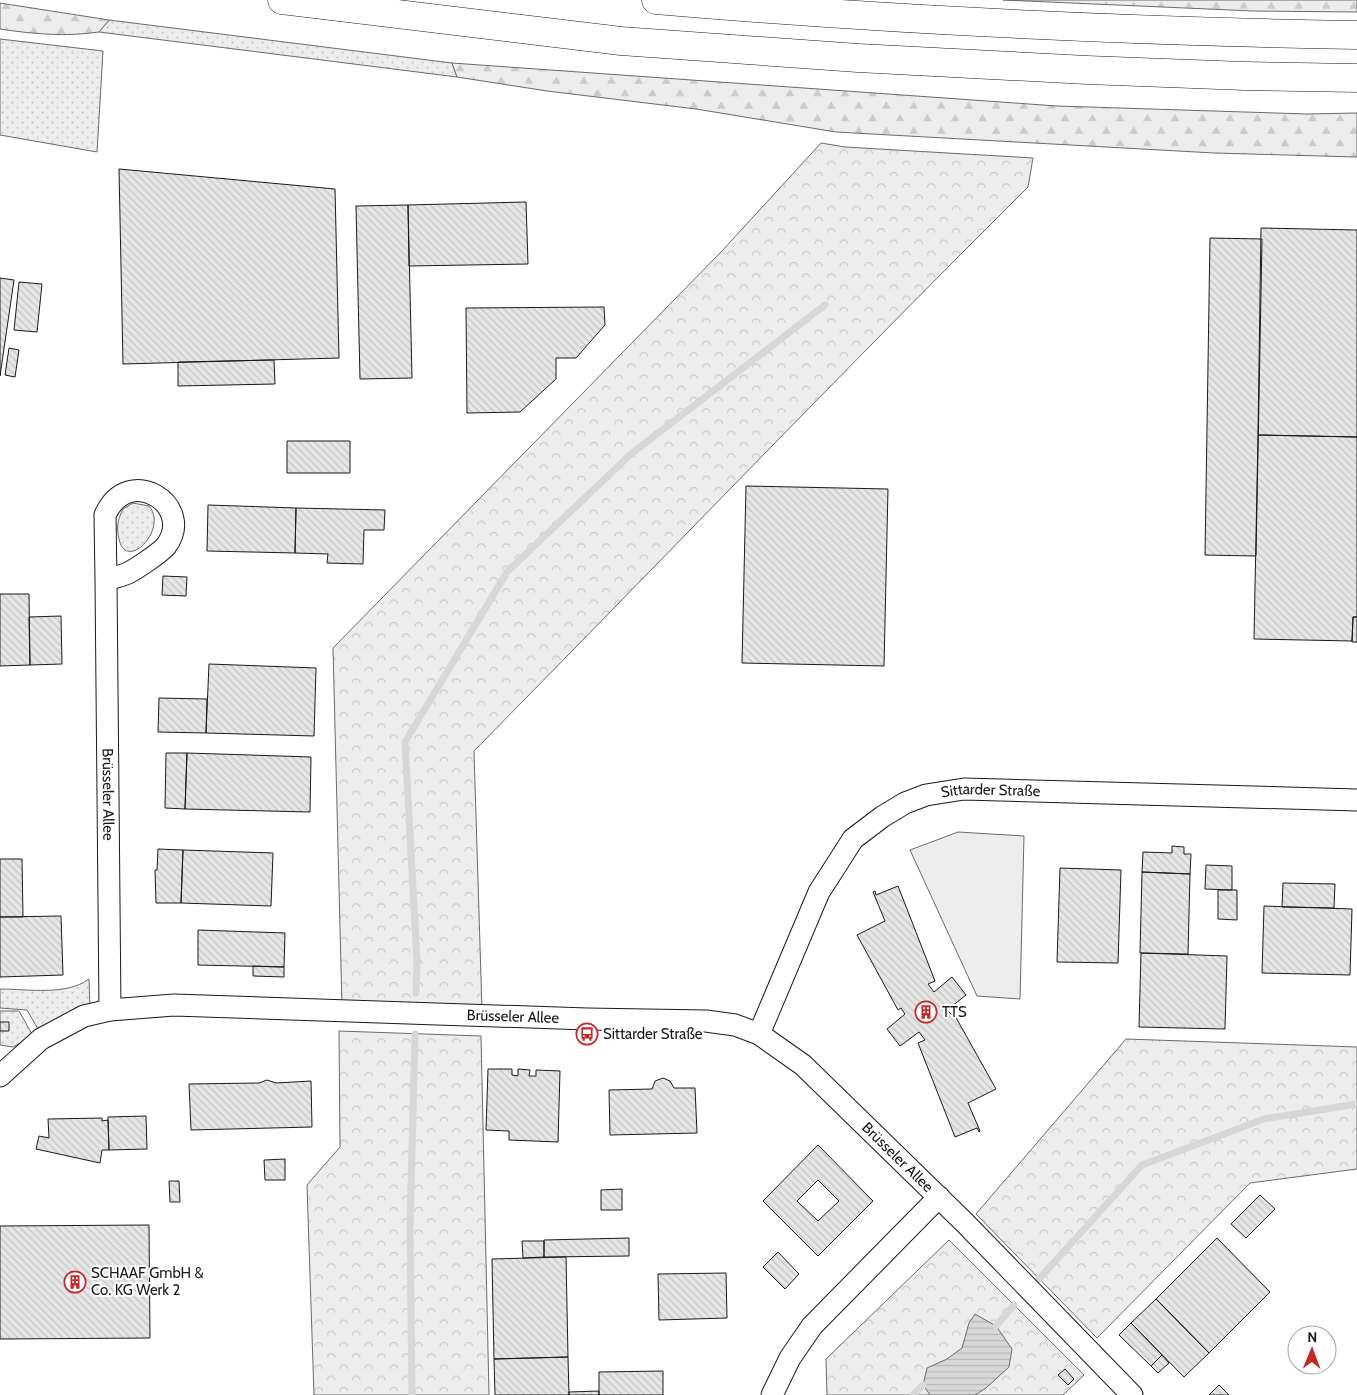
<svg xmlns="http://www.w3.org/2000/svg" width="1357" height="1395" font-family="Cabin,sans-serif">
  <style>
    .grass { fill: url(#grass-dots); stroke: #6a6a6a }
    .forest { fill: url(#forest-firs); stroke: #6a6a6a }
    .park { fill: url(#park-crowns); stroke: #6a6a6a }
    .built { fill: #ededed; stroke: #6a6a6a }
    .water { fill: url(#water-rules); stroke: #6a6a6a }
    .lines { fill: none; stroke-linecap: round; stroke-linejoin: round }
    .stream { stroke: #d7d7d7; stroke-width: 7 }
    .building { fill: url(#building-back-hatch); stroke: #1a1a1a; fill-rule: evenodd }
    .minor-casing { stroke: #1a1a1a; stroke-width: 23 }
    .motorway-casing { stroke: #1a1a1a; stroke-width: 29 }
    .minor { stroke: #fff; stroke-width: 21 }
    .motorway { stroke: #fff; stroke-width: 28 }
    .labels { text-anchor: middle; stroke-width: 4; stroke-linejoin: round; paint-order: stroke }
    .street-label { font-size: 15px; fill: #1a1a1a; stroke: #fff }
    .poi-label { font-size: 15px; fill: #1a1a1a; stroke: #fff; text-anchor: start }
  </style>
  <defs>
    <pattern id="grass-dots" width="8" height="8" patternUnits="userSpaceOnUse" patternTransform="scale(1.25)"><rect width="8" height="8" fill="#ededed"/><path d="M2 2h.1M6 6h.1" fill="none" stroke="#cbcbcb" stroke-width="1.8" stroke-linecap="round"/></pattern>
    <pattern id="forest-firs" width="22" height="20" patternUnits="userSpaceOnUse" patternTransform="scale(1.25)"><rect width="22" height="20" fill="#ededed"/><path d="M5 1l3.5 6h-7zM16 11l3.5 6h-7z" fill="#cbcbcb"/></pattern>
    <pattern id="park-crowns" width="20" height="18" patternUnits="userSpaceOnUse" patternTransform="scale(1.25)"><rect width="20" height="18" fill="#ededed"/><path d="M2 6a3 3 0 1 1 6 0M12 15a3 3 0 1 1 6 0" fill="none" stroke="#cbcbcb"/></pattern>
    <pattern id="water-rules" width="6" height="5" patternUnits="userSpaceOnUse" patternTransform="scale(1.25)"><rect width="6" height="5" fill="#d7d7d7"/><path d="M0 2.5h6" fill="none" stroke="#b8b8b8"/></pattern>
    <pattern id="building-back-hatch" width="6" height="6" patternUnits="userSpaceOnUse" patternTransform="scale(1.25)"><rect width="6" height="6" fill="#e6e6e6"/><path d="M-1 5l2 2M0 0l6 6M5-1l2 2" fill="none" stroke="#c5c5c5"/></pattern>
  </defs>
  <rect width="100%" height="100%" fill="#fff"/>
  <path class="grass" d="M 109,20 L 452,63 L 457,77 L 99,32 Z
    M 0,39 L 103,51 L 97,152 L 0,135 Z
    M 133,503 L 149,506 C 169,529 126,573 119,539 C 116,527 118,519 123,509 Z
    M 89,979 L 90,1008 L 39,1031 L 27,1010 L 0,1008 L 0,989 C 28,989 66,996 89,979 Z
    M 0,1011 L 19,1011 L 33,1036 L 13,1047 L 0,1045 Z"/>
  <path class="forest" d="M 1003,0 L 1357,0 L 1357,12 L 1253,11 Z
    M 0,3 L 109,20 L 99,32 C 66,37 33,34 0,29 Z
    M 452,63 L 1057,106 L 1307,114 L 1357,113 L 1357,157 L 1214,153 L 836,132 L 696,109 L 547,91 L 457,77 Z"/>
  <path class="park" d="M 821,143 L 845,147 L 1033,158 L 1028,187 C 841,373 659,563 474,751 L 482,1010 L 342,1007 L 333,648 L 721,252 Z
    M 339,1031 L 481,1036 L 489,1395 L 314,1395 L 307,1185 L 340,1147 Z
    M 1126,1039 L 1357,1047 L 1357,1169 L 1250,1183 L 1097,1338 L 976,1214 Z
    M 949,1240 L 1084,1375 L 1063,1395 L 827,1395 L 826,1359 Z"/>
  <path class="built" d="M 958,832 L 1024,836 L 1020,999 L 977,996 L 910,850 Z"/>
  <path class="water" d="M 975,1314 L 996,1326 L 1012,1349 L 1009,1367 L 986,1388 L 975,1395 L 930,1395 L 923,1385 L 927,1368 L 947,1359 L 962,1348 L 969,1323 Z"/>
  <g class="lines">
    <path class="stream" d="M 416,993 L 417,962 L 405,742 L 507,572 L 631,454 L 825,305
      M 1039,1279 L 1142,1165 L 1264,1119 L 1357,1104
      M 996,1326 L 1014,1305
      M 412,1395 L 410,1227 L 415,1034
      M 913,1395 L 923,1385"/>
  </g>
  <path class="building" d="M 119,169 L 335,189 L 339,358 L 123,364 Z
    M 526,202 L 528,264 L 409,266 L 408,205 Z
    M 408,205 L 412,378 L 360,379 L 356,206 Z
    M 1261,228 L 1357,230 L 1357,437 L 1258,435 Z
    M 1210,238 L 1262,239 L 1256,556 L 1205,555 Z
    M 0,278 L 14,280 L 0,376 Z
    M 19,282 L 42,284 L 37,332 L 14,330 Z
    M 604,307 L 605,325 L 576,358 L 556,358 L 556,379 L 520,412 L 467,413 L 466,308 Z
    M 9,348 L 19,350 L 15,377 L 5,375 Z
    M 274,360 L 275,384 L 178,386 L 178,362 Z
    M 1258,435 L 1357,437 L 1357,617 L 1353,617 L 1352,641 L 1254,639 Z
    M 287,441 L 350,441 L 350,473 L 287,473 Z
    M 746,486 L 888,489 L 884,666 L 742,663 Z
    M 208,505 L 296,508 L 295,553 L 207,551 Z
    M 296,508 L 385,510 L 384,530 L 364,530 L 363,564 L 327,563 L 328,554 L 295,553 Z
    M 163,576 L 187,577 L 186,596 L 162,595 Z
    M 0,594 L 29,594 L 30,665 L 0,666 Z
    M 61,616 L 62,664 L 30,665 L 29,617 Z
    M 1353,617 L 1357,617 L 1357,642 L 1352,642 Z
    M 209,664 L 316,668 L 314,736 L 206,733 Z
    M 159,698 L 207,699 L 206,733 L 158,732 Z
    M 166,753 L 187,753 L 185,809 L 165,808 Z
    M 187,753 L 311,757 L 310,812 L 185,809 Z
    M 1172,846 L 1184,847 L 1184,854 L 1191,854 L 1190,874 L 1142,872 L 1143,852 L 1172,853 Z
    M 158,849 L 183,850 L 181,903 L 156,903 L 155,870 L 157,870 Z
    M 183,850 L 273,853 L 271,906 L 181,903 Z
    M 0,859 L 22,859 L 23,917 L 0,917 Z
    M 1206,865 L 1232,866 L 1232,890 L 1205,889 Z
    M 1060,868 L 1121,870 L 1118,963 L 1057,962 Z
    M 1142,872 L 1190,874 L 1188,954 L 1140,953 Z
    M 1283,883 L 1335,884 L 1334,908 L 1282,907 Z
    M 898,886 L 935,981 L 928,984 L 934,992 L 952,977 L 966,995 L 947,1010 L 952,1015 L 954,1014 L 996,1089 L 968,1103 L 980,1131 L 979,1132 L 977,1128 L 955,1137 L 918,1043 L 925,1040 L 919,1032 L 900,1046 L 887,1029 L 905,1014 L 901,1008 L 898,1010 L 857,935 L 885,921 L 873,892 L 875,891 L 876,895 Z
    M 1218,890 L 1237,890 L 1237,920 L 1218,919 Z
    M 1264,906 L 1352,909 L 1350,975 L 1262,973 Z
    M 61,916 L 63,975 L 0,977 L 0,917 Z
    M 198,930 L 285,933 L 284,967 L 198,965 Z
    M 1141,953 L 1227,956 L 1225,1029 L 1139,1027 Z
    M 253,966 L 284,967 L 284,977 L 253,976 Z
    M 0,1022 L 9,1022 L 9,1031 L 0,1031 Z
    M 488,1069 L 512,1069 L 512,1075 L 518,1076 L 518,1069 L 530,1070 L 529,1076 L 536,1076 L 536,1070 L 560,1071 L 558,1142 L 509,1140 L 509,1131 L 486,1130 Z
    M 663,1078 L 670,1081 L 674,1088 L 695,1088 L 697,1133 L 610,1135 L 609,1090 L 652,1089 L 655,1081 Z
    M 267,1080 L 276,1083 L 311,1081 L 312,1127 L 191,1130 L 189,1084 L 259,1083 Z
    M 146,1116 L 147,1149 L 109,1150 L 108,1117 Z
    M 102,1118 L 102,1121 L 108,1120 L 109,1150 L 102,1150 L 100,1163 L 36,1149 L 39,1136 L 49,1138 L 48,1119 Z
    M 818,1145 L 873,1201 L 818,1256 L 763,1201 ZM 818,1180 L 839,1201 L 818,1221 L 797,1201 Z
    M 285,1159 L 285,1180 L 265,1180 L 264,1160 Z
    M 169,1181 L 179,1181 L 180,1202 L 170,1202 Z
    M 622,1189 L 622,1210 L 601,1210 L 601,1190 Z
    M 1260,1195 L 1275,1209 L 1246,1238 L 1231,1224 Z
    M 149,1225 L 150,1338 L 0,1339 L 0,1226 Z
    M 629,1238 L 629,1256 L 544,1257 L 544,1240 Z
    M 1217,1238 L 1270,1292 L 1209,1353 L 1156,1299 Z
    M 522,1241 L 544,1241 L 544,1257 L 523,1258 Z
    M 778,1252 L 799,1274 L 785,1289 L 763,1267 Z
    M 566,1257 L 568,1357 L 494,1359 L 492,1259 Z
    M 726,1273 L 727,1318 L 659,1320 L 658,1274 Z
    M 1156,1299 L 1209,1353 L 1184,1377 L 1131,1323 Z
    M 1131,1323 L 1162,1355 L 1151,1366 L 1119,1335 Z
    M 1162,1355 L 1169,1363 L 1158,1373 L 1151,1366 Z
    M 568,1357 L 569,1395 L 495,1395 L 494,1359 Z
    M 1065,1369 L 1074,1379 L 1068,1385 L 1058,1375 Z
    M 663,1371 L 663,1395 L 599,1395 L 599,1372 Z
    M 1219,1385 L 1229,1395 L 1209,1395 Z
    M 599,1391 L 599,1395 L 569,1395 L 569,1392 Z"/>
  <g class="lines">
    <g class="minor-casing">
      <g id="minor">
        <path id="s1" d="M 106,580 L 105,515 C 129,462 196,506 166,546 C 160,553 136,569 128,573 C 121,576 113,578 106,580 L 110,1010"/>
        <path id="s2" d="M 759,1034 L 819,892 L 853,839 L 882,817 L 905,803 L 926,795 L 964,789 L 1357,800"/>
        <path id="s3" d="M 0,1076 L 41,1039 L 84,1016 L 110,1010 L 174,1005 L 587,1019 L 706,1021 L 735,1025 L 759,1034 L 803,1065 L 965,1223 L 1132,1395"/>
        <path d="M 772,1395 L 790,1358 L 812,1326 L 939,1197"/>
      </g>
    </g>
    <g class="motorway-casing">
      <path id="motorway" d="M 282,0 L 621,41 L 858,58 L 1087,70 L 1245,76 L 1357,78
        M 656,0 C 889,20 1123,31 1357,35"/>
    </g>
    <use href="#minor" class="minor"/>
    <use href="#motorway" class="motorway"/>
  </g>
  <defs>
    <g id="building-ring" transform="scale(1.125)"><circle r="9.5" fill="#fff" stroke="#c62828" stroke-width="1.5"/><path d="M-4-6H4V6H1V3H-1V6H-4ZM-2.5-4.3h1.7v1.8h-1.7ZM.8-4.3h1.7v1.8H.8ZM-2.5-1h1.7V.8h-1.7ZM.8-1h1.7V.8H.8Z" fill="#c62828"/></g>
    <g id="bus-ring" transform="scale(1.125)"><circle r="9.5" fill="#fff" stroke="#c62828" stroke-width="1.5"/><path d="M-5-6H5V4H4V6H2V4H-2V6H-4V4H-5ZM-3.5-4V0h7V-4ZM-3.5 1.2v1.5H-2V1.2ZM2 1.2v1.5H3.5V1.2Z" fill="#c62828"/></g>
  </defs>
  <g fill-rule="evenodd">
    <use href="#building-ring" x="926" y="1012"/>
    <use href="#bus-ring" x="587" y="1034"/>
    <use href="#building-ring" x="75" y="1282"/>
  </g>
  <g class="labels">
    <g class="street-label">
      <text dy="5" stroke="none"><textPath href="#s2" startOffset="368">Sittarder Straße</textPath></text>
      <text dy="5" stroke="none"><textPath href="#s1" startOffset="470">Brüsseler Allee</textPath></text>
      <text dy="5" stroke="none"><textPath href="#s3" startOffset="534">Brüsseler Allee</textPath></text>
      <text dy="5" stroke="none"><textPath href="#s3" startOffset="968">Brüsseler Allee</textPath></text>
    </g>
    <g class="poi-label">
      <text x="942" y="1017">TTS</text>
      <text x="603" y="1039">Sittarder Straße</text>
      <text x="91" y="1278">SCHAAF GmbH &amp;<tspan x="91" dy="17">Co. KG Werk 2</tspan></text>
    </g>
  </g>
  <g transform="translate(1312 1350) rotate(1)"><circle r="24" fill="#ffffff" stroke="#a3a3a3"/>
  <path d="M0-4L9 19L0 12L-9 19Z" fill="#c62828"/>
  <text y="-8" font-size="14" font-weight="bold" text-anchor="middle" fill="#1a1a1a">N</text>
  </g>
</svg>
